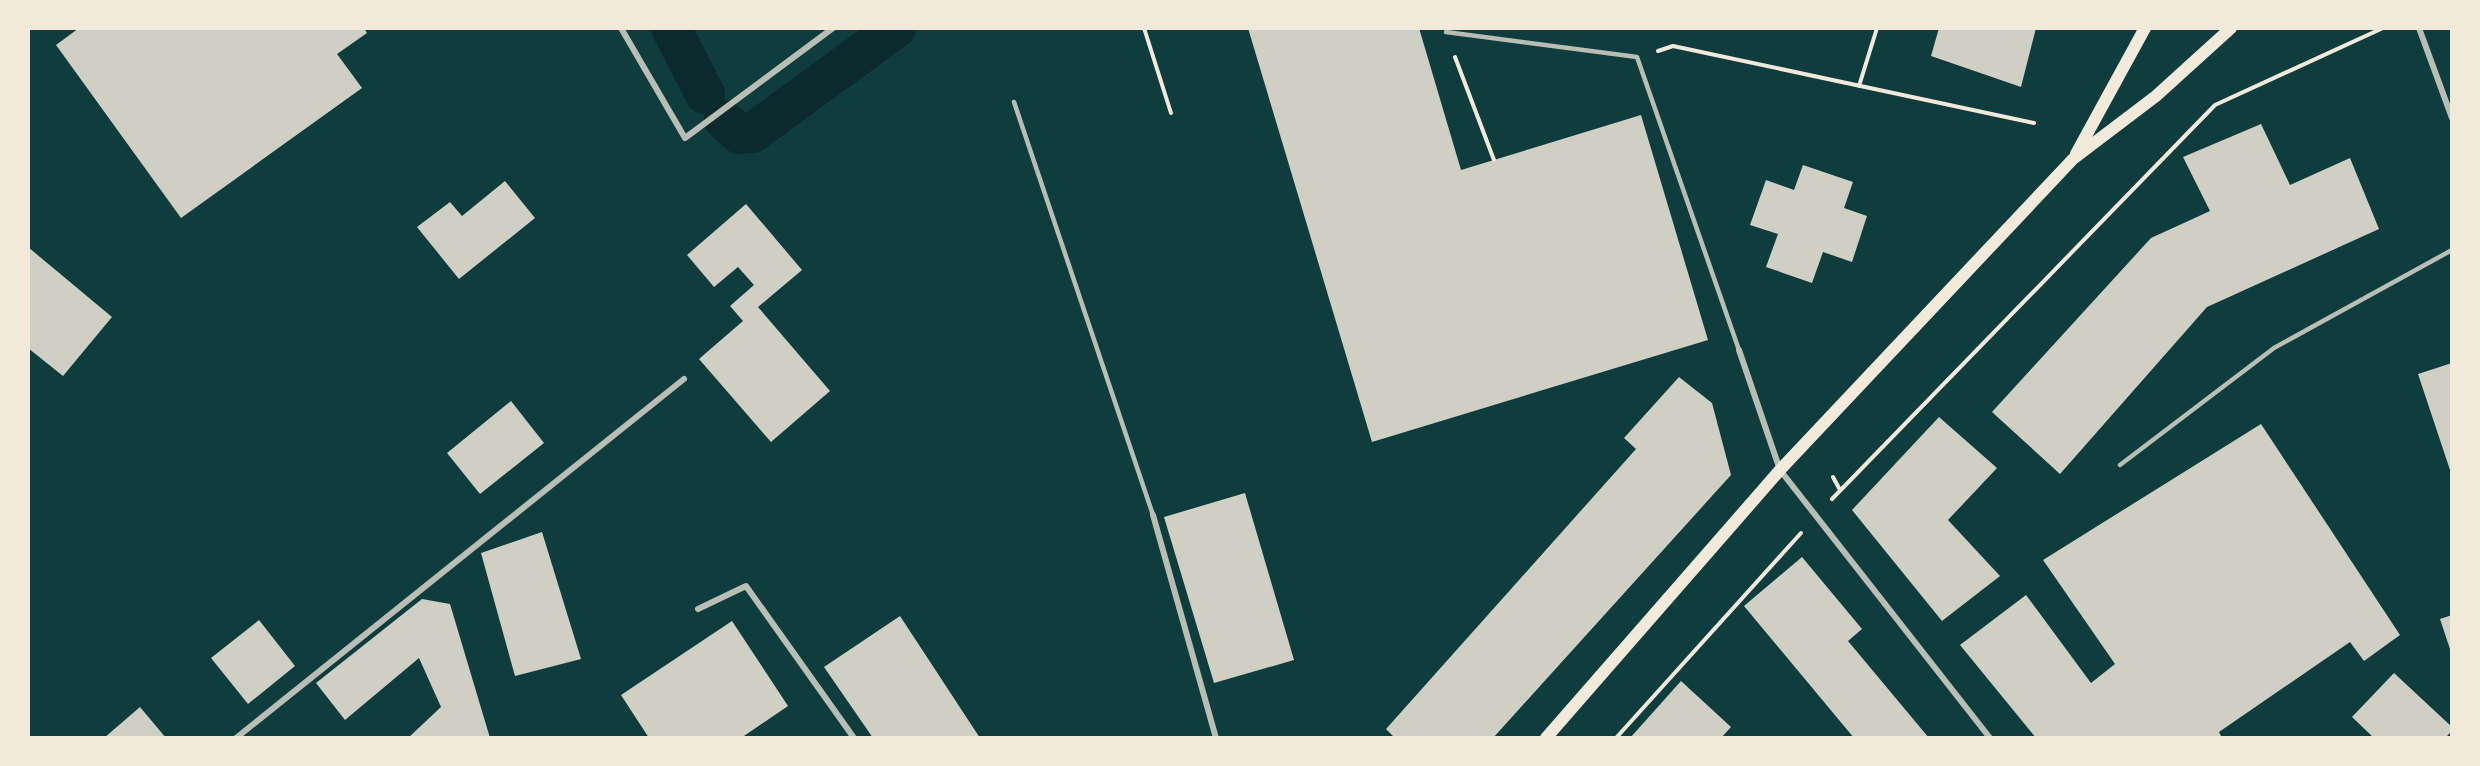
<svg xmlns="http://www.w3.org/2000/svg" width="2480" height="766" font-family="Raleway,sans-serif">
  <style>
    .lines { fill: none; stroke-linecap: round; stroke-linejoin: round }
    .canal { stroke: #0a2a2b; stroke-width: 40 }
    .building { fill: #cfcfc3 }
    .path { stroke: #f1e9da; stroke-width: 4 }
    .service { stroke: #b8beb3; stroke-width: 4.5 }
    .minor { stroke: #b8beb3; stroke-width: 6 }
    .secondary { stroke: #f1e9da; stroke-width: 12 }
  </style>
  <rect width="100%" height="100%" fill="#0f3d3e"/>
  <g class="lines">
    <path class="canal" d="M 671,28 L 705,94
      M 724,120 L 739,134 L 752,133 L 896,28"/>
  </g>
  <path class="building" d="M 79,28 L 364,28 L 367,33 L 337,54 L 362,88 L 181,218 L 56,45 Z
    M 1248,28 L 1419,28 L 1461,170 L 1641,115 L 1708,340 L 1372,442 Z
    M 1939,28 L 2036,28 L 2021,87 L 1931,56 Z
    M 2261,124 L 2290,185 L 2350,158 L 2379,229 L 2207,307 L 2060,474 L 1992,412 L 2151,238 L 2210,211 L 2183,157 Z
    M 1803,165 L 1853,182 L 1844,208 L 1867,216 L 1852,262 L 1823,252 L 1812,283 L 1766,267 L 1778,234 L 1750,225 L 1766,180 L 1794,190 Z
    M 505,181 L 535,218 L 459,279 L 417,227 L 450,202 L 462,216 Z
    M 746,204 L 802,270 L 758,307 L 830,391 L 771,442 L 699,359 L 743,321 L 730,306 L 754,285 L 738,267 L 714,287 L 687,255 Z
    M 28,247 L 112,317 L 63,376 L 28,348 Z
    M 2452,363 L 2452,473 L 2451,473 L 2418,374 Z
    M 1679,377 L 1712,403 L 1731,475 L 1493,738 L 1395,738 L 1386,729 L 1636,449 L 1624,438 Z
    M 511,401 L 544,443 L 480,494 L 447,453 Z
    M 1939,417 L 1997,468 L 1948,520 L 2000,576 L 1942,621 L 1852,510 Z
    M 2261,424 L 2400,635 L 2364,661 L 2350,642 L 2219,732 L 2222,738 L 2036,738 L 1960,645 L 2026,595 L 2091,683 L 2115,664 L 2043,560 Z
    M 1245,493 L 1294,660 L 1214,683 L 1164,517 Z
    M 542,532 L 581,659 L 515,676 L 481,553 Z
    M 1802,557 L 1862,629 L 1848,641 L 1929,738 L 1854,738 L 1744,606 Z
    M 422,599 L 450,604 L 490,738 L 408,738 L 441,707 L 419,658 L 345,720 L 316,683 Z
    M 2452,615 L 2452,652 L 2451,652 L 2440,619 Z
    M 900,616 L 980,738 L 873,738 L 824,667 Z
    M 259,620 L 295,666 L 248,704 L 211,658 Z
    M 732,621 L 788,706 L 741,738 L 649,738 L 621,695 Z
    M 2394,673 L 2452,727 L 2452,731 L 2445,738 L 2374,738 L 2352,717 Z
    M 1681,681 L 1731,727 L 1721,738 L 1630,738 Z
    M 140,707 L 166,738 L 104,738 Z"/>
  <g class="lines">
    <path class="path" d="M 1144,28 L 1171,113
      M 1658,51 L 1673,46 L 2034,123
      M 1455,57 L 1494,160
      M 1859,86 L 1877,28
      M 1833,477 L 1840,490
      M 1832,499 L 2215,105 L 2383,28
      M 1616,738 L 1801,533"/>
    <path class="service" d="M 1446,32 L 1637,57 L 1739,350
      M 1014,102 L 1153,515
      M 2120,465 L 2274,348 L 2452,250"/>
    <path class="minor" d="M 621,28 L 685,138 L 833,28
      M 2419,28 L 2452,118
      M 1739,350 L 1780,470 L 1990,738
      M 1153,515 L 1216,738
      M 698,609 L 746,586 L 854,738
      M 236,738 L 684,379"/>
    <path class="secondary" d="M 2076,154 L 2145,28
      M 1546,738 L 1780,470 L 2073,159 L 2156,96 L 2231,28"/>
  </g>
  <rect width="2480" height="766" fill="none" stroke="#f1e9da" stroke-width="60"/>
</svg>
